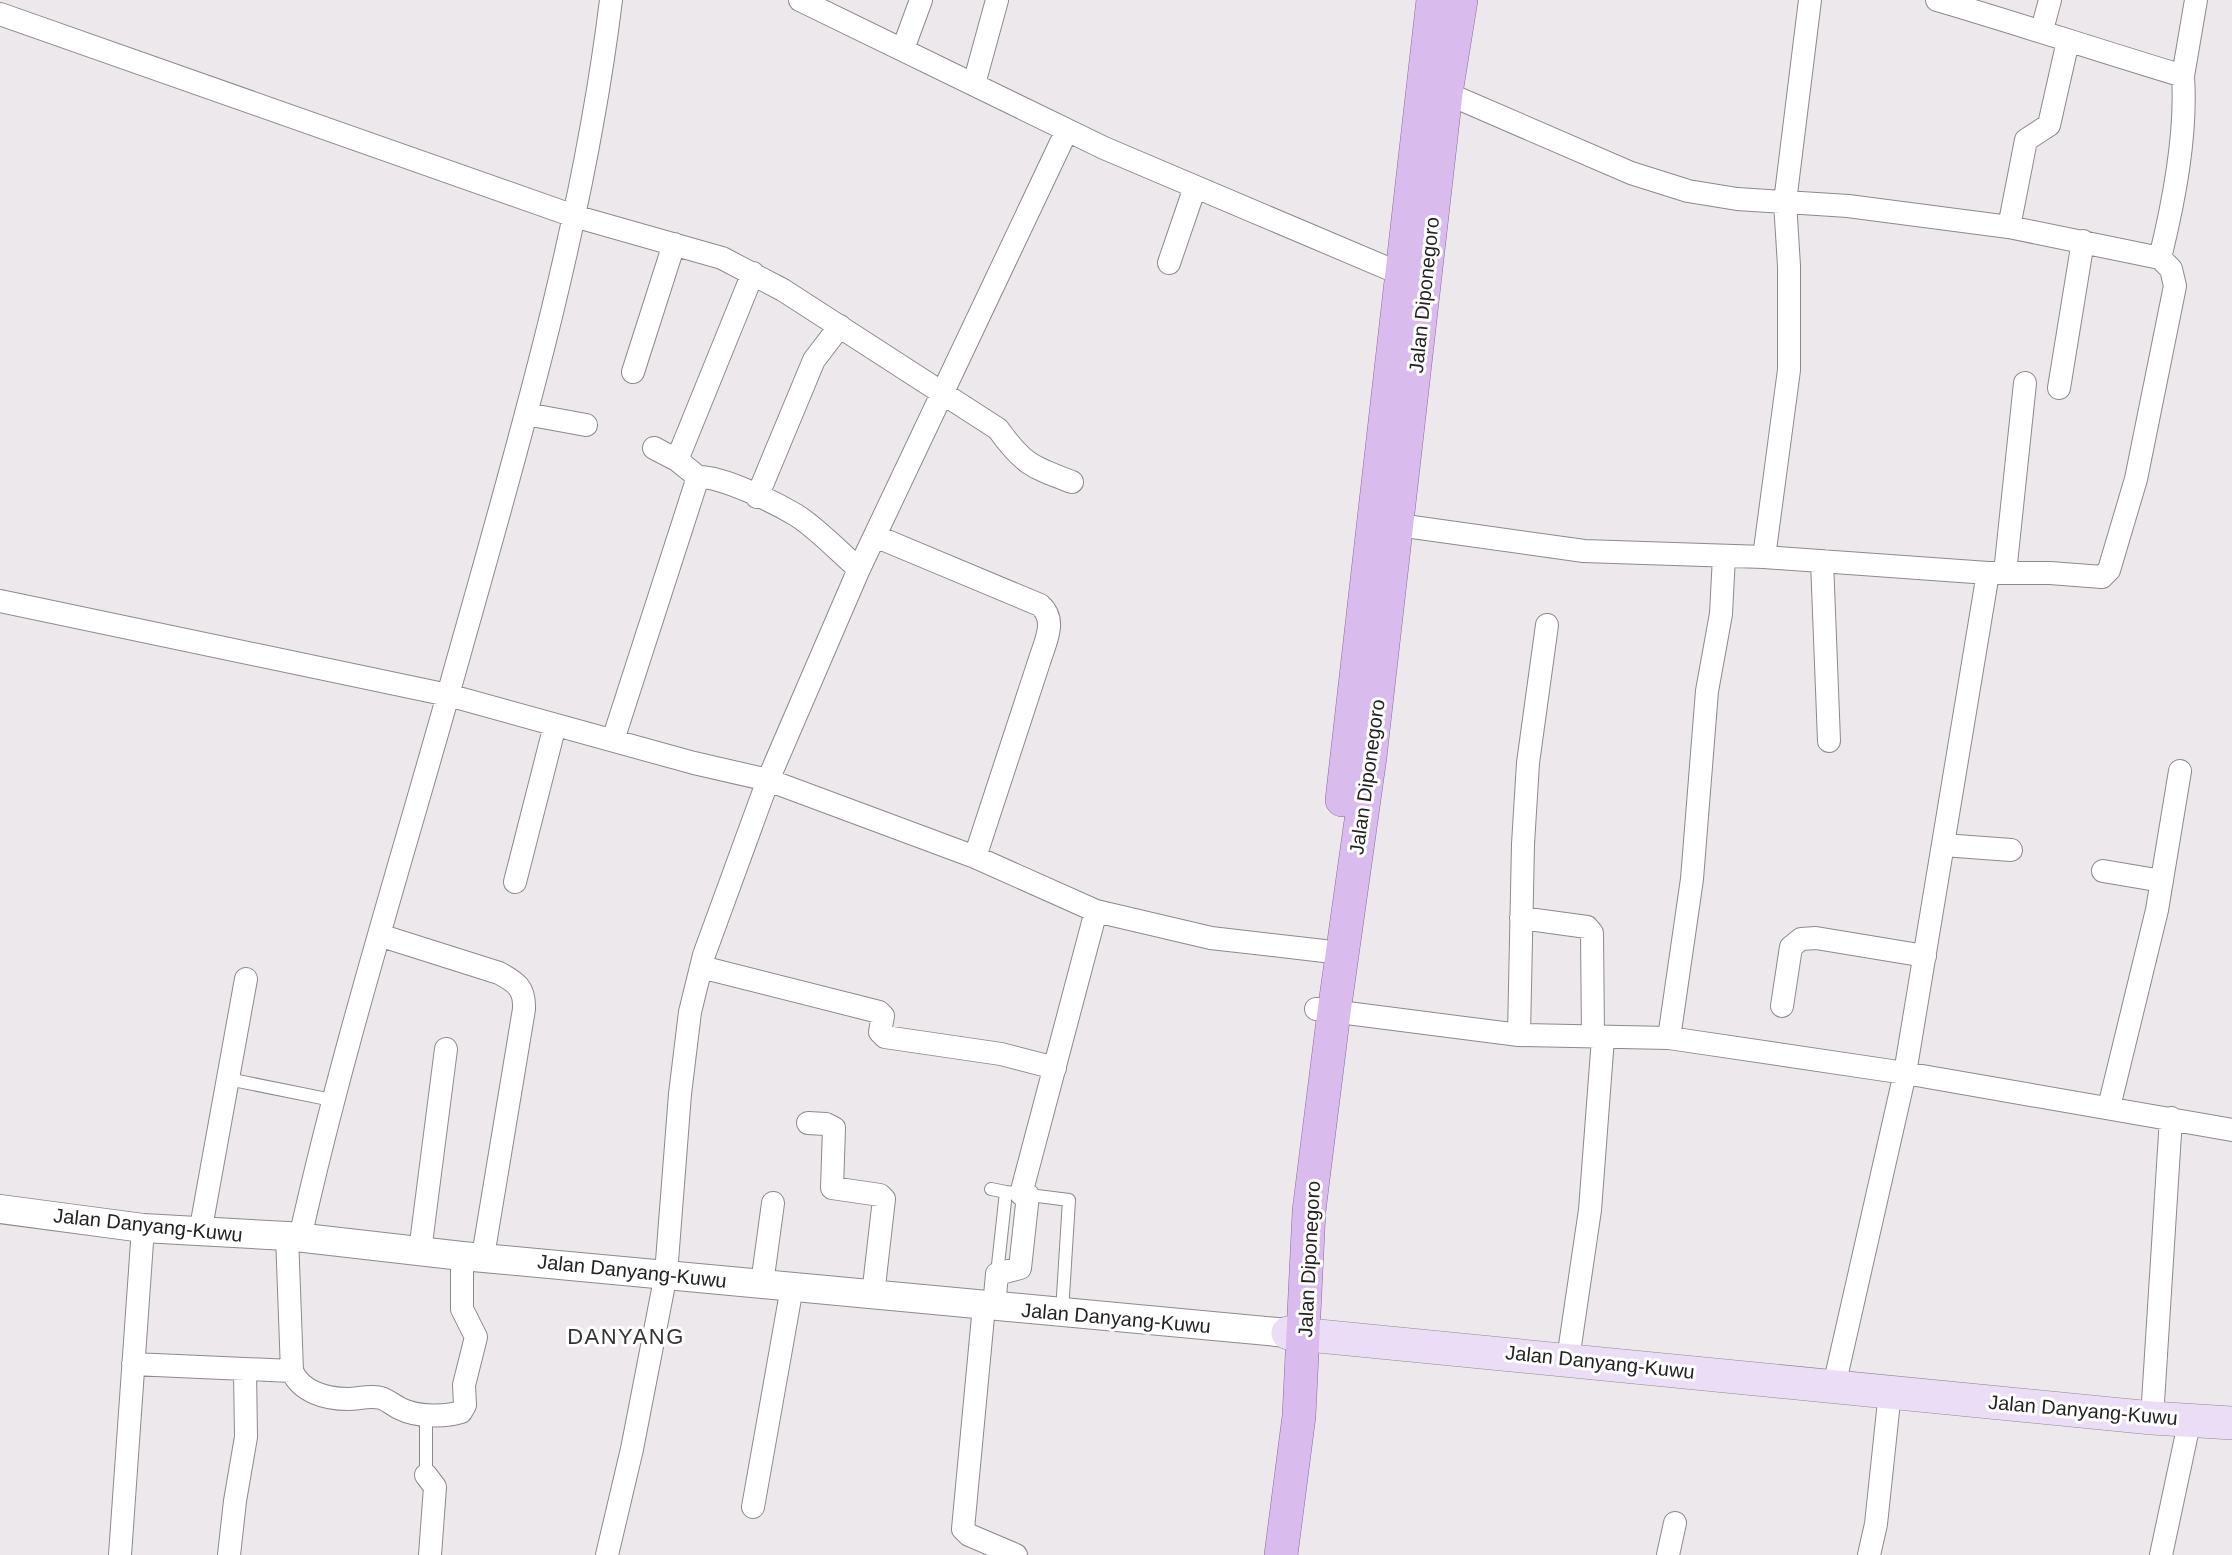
<svg xmlns="http://www.w3.org/2000/svg" width="2232" height="1555" font-family="Arial,sans-serif">
  <style>
    .lines { fill: none; stroke-linecap: round; stroke-linejoin: round }
    .service-casing { stroke: #8d8a8d; stroke-width: 14 }
    .minor-casing { stroke: #8d8a8d; stroke-width: 24 }
    .tertiary-casing { stroke: #8d8a8d; stroke-width: 30 }
    .secondary-casing { stroke: #8d8a8d; stroke-width: 34 }
    .primary-casing { stroke: #8a699f; stroke-width: 34 }
    .service { stroke: #fff; stroke-width: 12 }
    .minor { stroke: #fff; stroke-width: 22 }
    .tertiary { stroke: #fff; stroke-width: 28 }
    .secondary { stroke: #ecddf6; stroke-width: 33 }
    .primary { stroke: #dabbed; stroke-width: 33 }
    .labels { text-anchor: middle; stroke-width: 6; stroke-linejoin: round; paint-order: stroke }
    .street-label { font-size: 20px; fill: #242324; stroke: #fff }
    .quarter-label { font-size: 22px; letter-spacing: 1.5px; fill: #363436; stroke: #fff }
  </style>
  <rect width="100%" height="100%" fill="#ece8eb"/>
  <g class="lines">
    <g class="service-casing">
      <path id="service" d="M 228,1079 L 332,1100
        M 991,1189 L 1006,1192
        M 997,1274 L 1006,1192 L 1069,1200 L 1062,1312
        M 426,1414 L 426,1475"/>
    </g>
    <g class="minor-casing">
      <path id="minor" d="M 800,0 L 1104,148 L 1413,279
        M 0,14 L 574,216 L 722,258 L 783,290 L 998,429 C 1024,465 1032,467 1072,482
        M 2042,30 L 2050,0
        M 903,49 L 921,0
        M 2183,76 L 2196,0
        M 974,84 L 997,0
        M 1446,93 L 1631,173 L 1688,191 L 1737,199 L 1848,206 L 2009,227 L 2160,258 C 2174,201 2187,135 2183,76 C 2100,51 2019,24 1937,0
        M 2009,227 L 2026,140 L 2049,125 L 2068,41
        M 1169,263 L 1195,187
        M 633,372 L 674,244
        M 2059,388 L 2083,241
        M 526,414 L 586,425
        M 654,448 L 677,460
        M 698,477 L 677,460 L 753,273
        M 757,497 L 814,360 L 840,326
        M 1384,523 L 1584,551 L 1764,557 L 1988,573 L 2050,573 L 2102,577 L 2109,570 L 2136,479 L 2175,286 L 2171,269 L 2160,258
        M 875,536 L 1040,605 C 1057,620 1046,640 1040,659 L 975,857
        M 1764,557 L 1789,370 L 1789,266 L 1785,202 L 1810,0
        M 1822,561 L 1829,741
        M 2005,573 L 2025,383
        M 0,601 L 448,695 C 512,466 582,236 611,0
        M 613,740 L 698,477 C 722,476 774,502 796,515 C 818,529 839,552 859,569
        M 1943,845 L 2011,850
        M 2103,871 L 2162,881
        M 515,882 L 555,725
        M 1521,918 L 1587,927 L 1592,933 L 1593,1037
        M 379,935 L 499,973 C 516,982 525,988 524,1009 L 483,1256
        M 701,967 L 879,1012 L 883,1016 L 880,1032 L 885,1037 L 1001,1054 L 1055,1068
        M 1782,1006 L 1791,947 L 1801,939 L 1816,938 L 1925,956
        M 1316,1009 L 1519,1035 L 1669,1038 L 1905,1073 L 2232,1130
        M 1519,1035 L 1523,844 L 1528,763 L 1547,625
        M 1669,1038 L 1692,879 L 1707,691 L 1721,614 L 1724,556
        M 2109,1107 L 2157,910 L 2180,771
        M 808,1123 L 826,1124 L 834,1128 L 832,1188 L 880,1195 L 884,1199 L 873,1295
        M 1021,1194 L 1096,911
        M 200,1233 L 246,979
        M 287,1236 L 292,1371 C 301,1392 326,1399 348,1399 C 358,1399 370,1395 381,1398 C 388,1400 394,1406 401,1409 C 417,1417 445,1417 461,1412 L 465,1405 L 464,1385 L 476,1337 L 462,1309 L 462,1256
        M 300,1238 C 341,1054 397,876 448,695 L 694,763 L 768,780 L 975,857 L 1096,911 L 1211,938 L 1324,951
        M 420,1251 L 446,1049
        M 762,1284 L 773,1203
        M 984,1306 L 963,1529 L 969,1535 L 1016,1555
        M 994,1307 L 997,1274 L 1020,1268 L 1028,1195
        M 1568,1359 L 1590,1210 L 1603,1038
        M 133,1364 L 292,1371
        M 1834,1386 L 1905,1073 L 1988,573
        M 2152,1418 L 2171,1118
        M 426,1475 L 435,1487 L 430,1555
        M 753,1507 L 792,1287
        M 120,1555 L 143,1228
        M 229,1555 L 235,1501 L 246,1437 L 245,1370
        M 607,1555 L 632,1449 L 666,1274 L 680,1094 L 690,1012 L 704,955 L 768,780 L 859,569 L 1067,130
        M 1668,1555 L 1675,1523
        M 1869,1555 L 1876,1524 L 1890,1392
        M 2161,1555 L 2190,1419"/>
    </g>
    <g class="tertiary-casing">
      <path id="tertiary" d="M 0,1209 L 143,1228 L 287,1236 L 462,1256 L 1288,1333"/>
    </g>
    <g class="secondary-casing">
      <path id="secondary" d="M 1288,1333 L 2152,1418 L 2232,1423"/>
    </g>
    <g class="primary-casing">
      <path id="primary" d="M 1342,800 L 1433,0
        M 1281,1555 L 1299,1416 L 1309,1211 L 1334,1012 L 1370,757 L 1446,93 L 1461,0"/>
    </g>
    <use href="#service" class="service"/>
    <use href="#minor" class="minor"/>
    <use href="#tertiary" class="tertiary"/>
    <use href="#secondary" class="secondary"/>
    <use href="#primary" class="primary"/>
  </g>
  <g class="labels">
    <g class="street-label">
      <text transform="translate(1424 295) rotate(-84)" y="7">Jalan Diponegoro</text>
      <text transform="translate(1367 777) rotate(-82)" y="7">Jalan Diponegoro</text>
      <text transform="translate(148 1225) rotate(6)" y="7">Jalan Danyang-Kuwu</text>
      <text transform="translate(1309 1259) rotate(-87)" y="7">Jalan Diponegoro</text>
      <text transform="translate(632 1271) rotate(6)" y="7">Jalan Danyang-Kuwu</text>
      <text transform="translate(1116 1318) rotate(5)" y="7">Jalan Danyang-Kuwu</text>
      <text transform="translate(1600 1362) rotate(6)" y="7">Jalan Danyang-Kuwu</text>
      <text transform="translate(2083 1410) rotate(5)" y="7">Jalan Danyang-Kuwu</text>
    </g>
    <g class="quarter-label">
      <text x="626" y="1344">DANYANG</text>
    </g>
  </g>
</svg>
